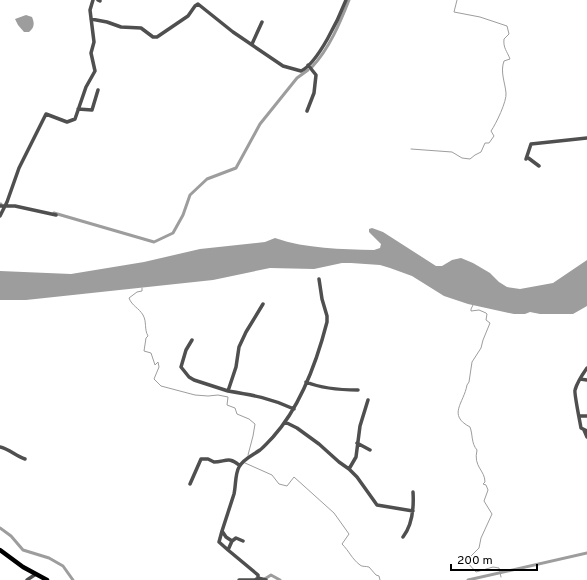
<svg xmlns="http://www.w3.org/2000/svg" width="587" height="580" font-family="Overpass,sans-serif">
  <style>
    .water { fill: #9d9d9d }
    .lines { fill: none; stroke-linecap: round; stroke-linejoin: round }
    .stream { stroke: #9d9d9d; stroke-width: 1 }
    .canal { stroke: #9d9d9d; stroke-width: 3 }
    .minor { stroke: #4f4f4f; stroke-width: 3.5 }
    .major { stroke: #000; stroke-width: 4.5 }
  </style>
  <rect width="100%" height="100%" fill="#fff"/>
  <path class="water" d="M 26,15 L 32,17 C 35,24 34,28 29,32 L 24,32 L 18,25 L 15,19 Z
    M 372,228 L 383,232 L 436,266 L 442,266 L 452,260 L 461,258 L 473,263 L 490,273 L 499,282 L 507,287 L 520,289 L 553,283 L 587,260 L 587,306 L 573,314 L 540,314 L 530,312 L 525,314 L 514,314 L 468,304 L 444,296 L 412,276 L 390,268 L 380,265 L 351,263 L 342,263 L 314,269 L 270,268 L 213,280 L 26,300 L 0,300 L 0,271 L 71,274 L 144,262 L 200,249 L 265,242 L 275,238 C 307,249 341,249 374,250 L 380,248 L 381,244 L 369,232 L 369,229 Z"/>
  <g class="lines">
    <path class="stream" d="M 411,149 L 452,152 L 462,158 L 470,159 L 475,155 L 481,152 L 485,143 L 489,143 L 494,136 L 491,131 C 496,124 507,101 506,93 C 505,82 500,72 504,61 L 510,59 C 507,51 503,48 504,39 L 509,34 L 507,26 L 480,17 L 454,12 L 457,0
      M 142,288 L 142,291 L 137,292 L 129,298 C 132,306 139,308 143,315 C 147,322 144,329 148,336 L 146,338 L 144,351 L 151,353 L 155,365 L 158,362 L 159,367 L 154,379 L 161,386 L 195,395 L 208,396 L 218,395 L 228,397 L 227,405 L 235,408 L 237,414 L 249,419 L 255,424 L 253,436 L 248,455
      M 473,305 L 471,309 L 471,311 L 479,310 L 486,313 L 487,314 L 486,320 L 490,323 L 483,340 L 481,348 L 472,362 L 469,382 L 467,385 C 464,403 447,415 470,427 C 473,435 471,443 477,450 C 473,467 485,470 485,482 L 483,484 L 486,485 L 488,490 L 484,501 L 492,514 L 481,538 L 479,548 L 466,561 L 476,572 L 493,567 L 499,568 L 501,577
      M 245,463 L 272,475 L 279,484 L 287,486 L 294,477 L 334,513 L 349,534 L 342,544 C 349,551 352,559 360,565 C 362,567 366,566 369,567 L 376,575 L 379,576 L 380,580"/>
    <path class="canal" d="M 312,67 C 329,49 340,23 349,0
      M 0,204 L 1,204
      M 54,213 L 154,242 L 173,233 L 183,215 L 190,195 L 207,179 L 236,168 L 260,124 L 297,78 L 308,70
      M 0,528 L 11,536 L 23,550 L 49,558 L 63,566 L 73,580
      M 263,580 L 271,575 L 280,580
      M 468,580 L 587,553"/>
    <path class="minor" d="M 98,0 L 100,1
      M 91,19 L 107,22 L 121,27 L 141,28 L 153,37 L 157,37 L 188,16 L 195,6 L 198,4 L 233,32 L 283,66 L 301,71 C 318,63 339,18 346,0
      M 252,44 L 262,22
      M 78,109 L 92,110 L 98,90
      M 307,111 L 314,93 L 316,75 L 308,65
      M 527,157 L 539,166
      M 526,159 L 531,144 L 587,138
      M 0,206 L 15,206 L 56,215
      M 0,216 L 7,202 L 19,168 L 46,114 L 67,122 L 75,119 L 86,87 L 95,71 L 91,53 L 94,42 L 90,10 L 93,0
      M 263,304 L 246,332 L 239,347 L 236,367 L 228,391 C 253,395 270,398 294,409
      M 192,340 L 186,350 L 181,367 L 189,377 L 194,380 L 228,391
      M 587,368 C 582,375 577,383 575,390 C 574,393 580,422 581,428 L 587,431
      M 580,379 L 587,380
      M 306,382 C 323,389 340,390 358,390
      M 579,416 L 587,416
      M 285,422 L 297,428 L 319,444 L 339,462 L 349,469 L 357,477 L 377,505 L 413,511
      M 584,430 L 587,437
      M 357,443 L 370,450
      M 0,447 C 9,449 16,456 25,459
      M 349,469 L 356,457 L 360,426 L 368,400
      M 190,484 L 201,459 L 208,459 L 214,462 C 225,462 229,456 239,465
      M 222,531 L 219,542 L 228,550
      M 403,537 C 413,524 414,508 413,492
      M 232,541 L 236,538 L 243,541
      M 258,578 L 266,580
      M 27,580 L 36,574
      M 239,580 L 255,580 L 258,578 L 258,575 L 228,550 L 232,541 L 226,537 L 222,531 C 226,519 230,506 234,494 C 236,485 235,474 239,467 C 243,459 253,455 260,450 C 265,446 269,441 273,437 C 300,407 317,361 327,322 L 327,316 L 322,299 L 319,279"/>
    <path class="major" d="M 0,550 L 23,567 L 47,580"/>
  </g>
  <path d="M451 564v6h86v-6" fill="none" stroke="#000000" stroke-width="2"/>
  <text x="457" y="564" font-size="12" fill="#000000" stroke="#ffffff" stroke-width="3" paint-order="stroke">200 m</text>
</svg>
